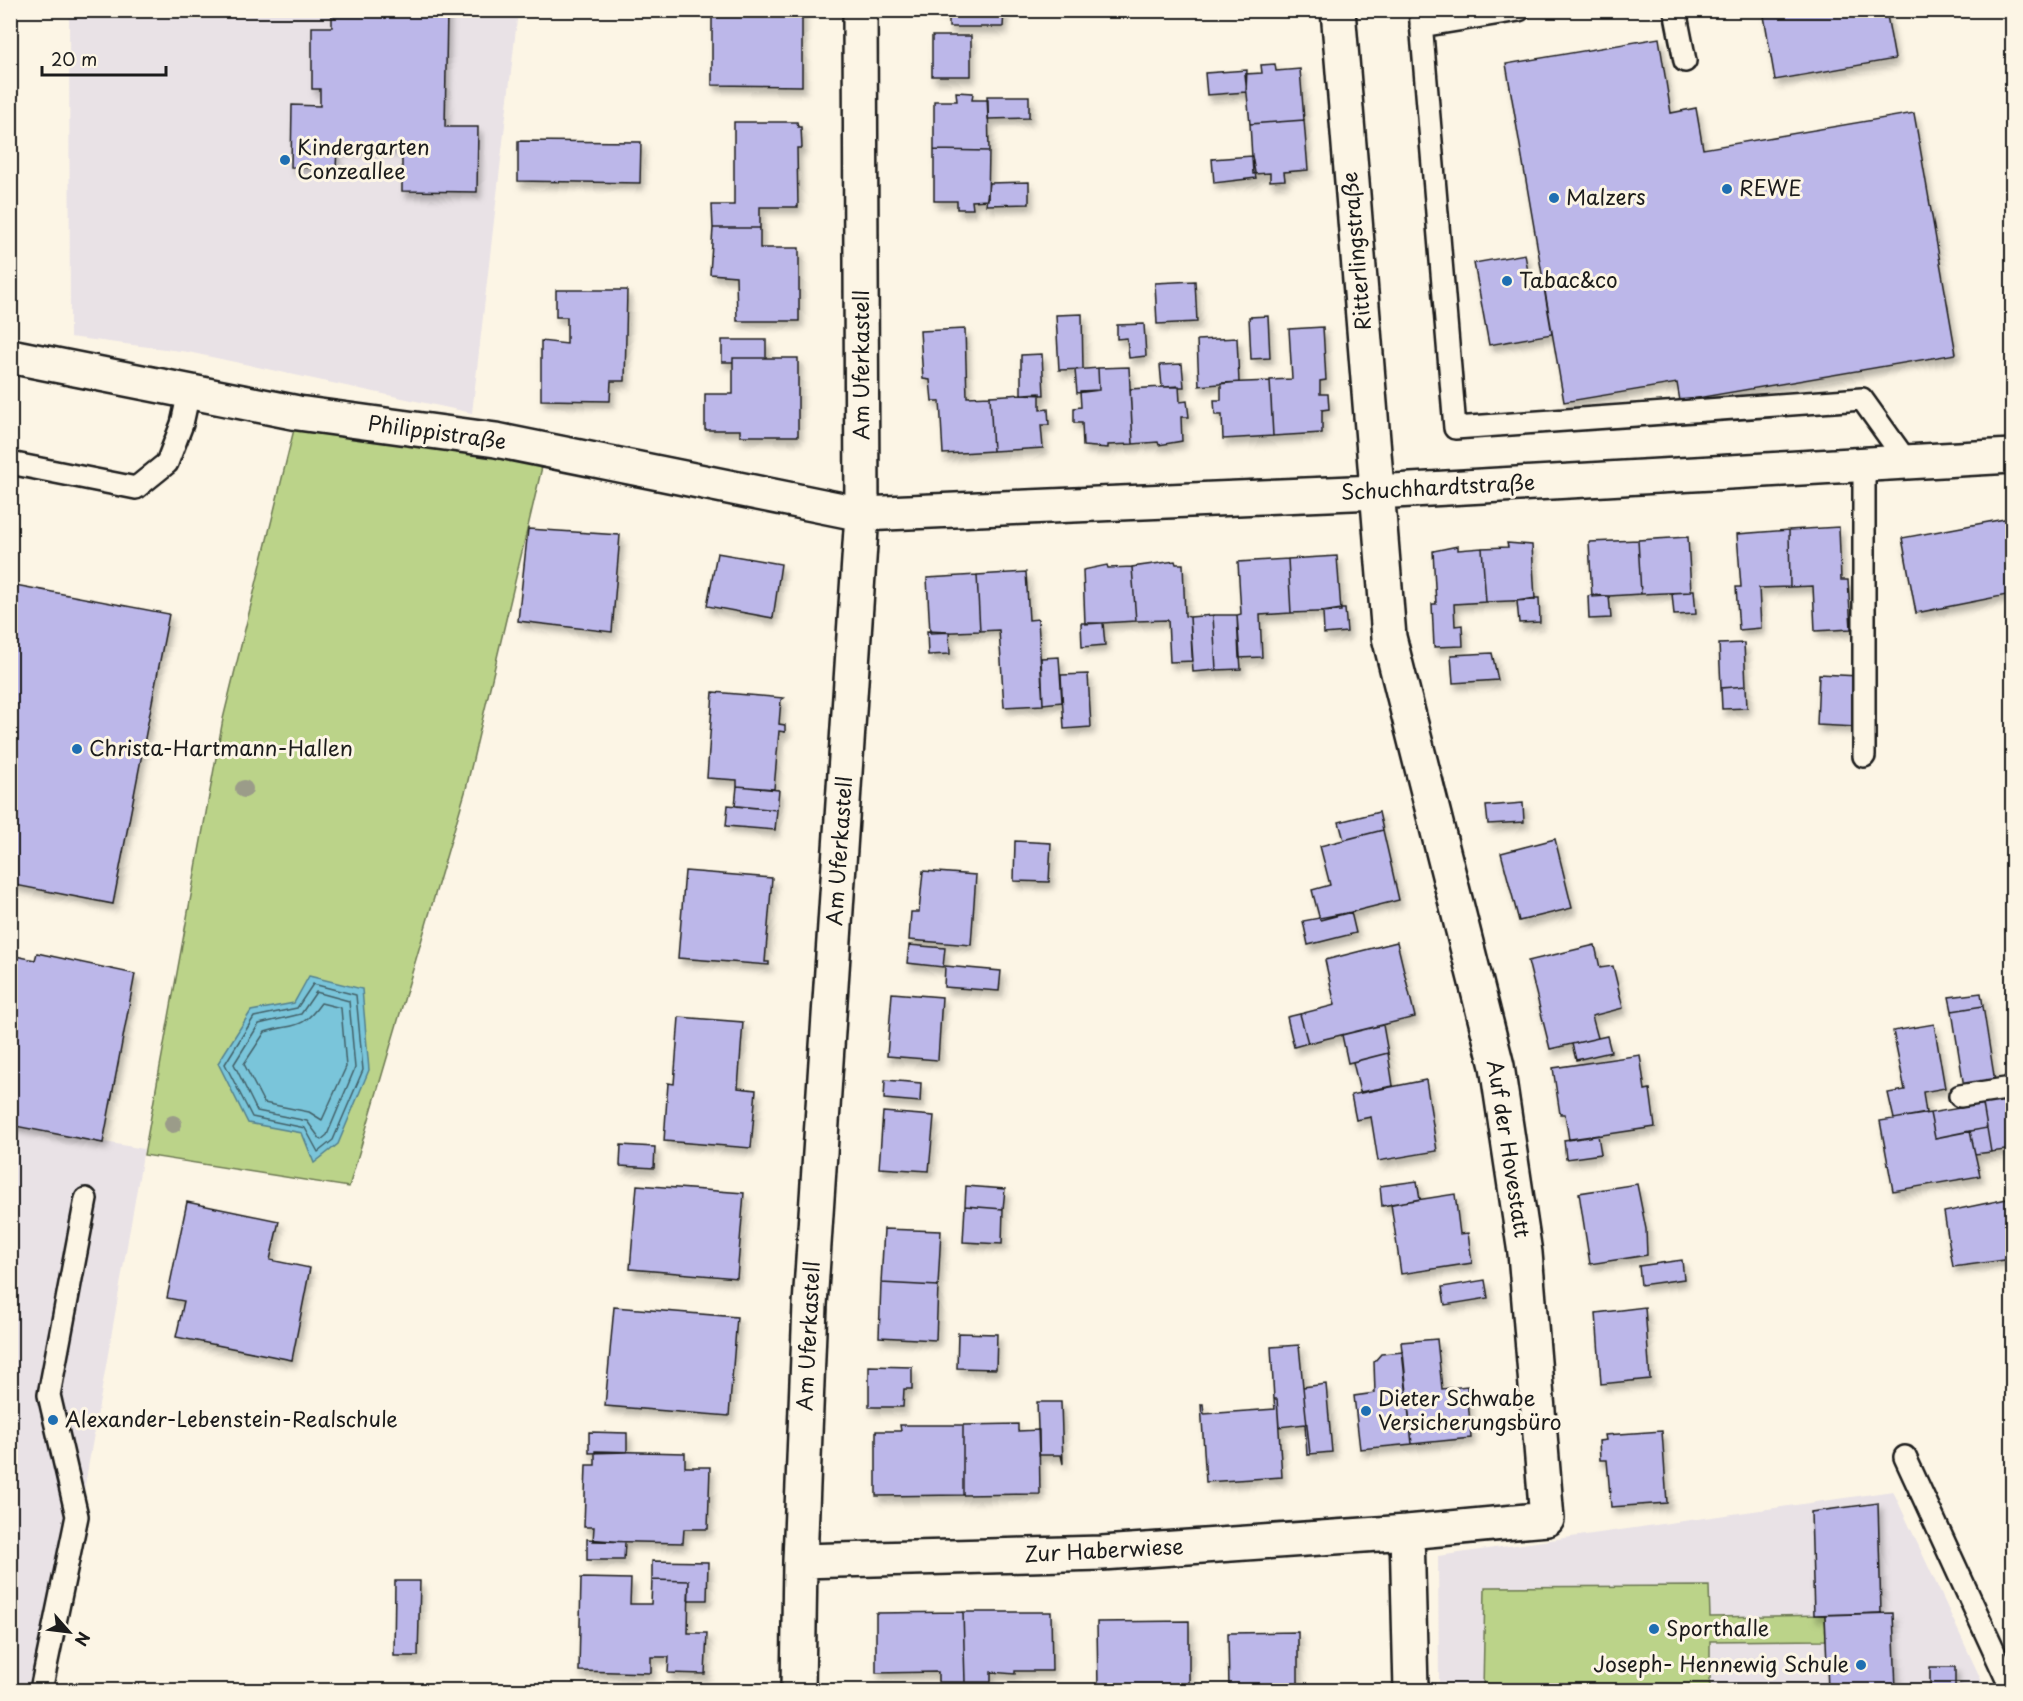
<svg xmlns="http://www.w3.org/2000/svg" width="2023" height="1701" font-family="'Playpen Sans',sans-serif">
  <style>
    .built { fill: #e9e2e6 }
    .green { fill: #bbd389; stroke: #6c7852; stroke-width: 1.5 }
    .water { fill: #7ac5da; stroke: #54818e; stroke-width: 1.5 }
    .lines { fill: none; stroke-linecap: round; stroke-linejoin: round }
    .shore { stroke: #426068; stroke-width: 1.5 }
    .building { fill: #bcb7e9; stroke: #1c1c1c; stroke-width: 1.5; filter: url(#shadow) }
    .lane-casing { stroke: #1c1c1c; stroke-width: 26 }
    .street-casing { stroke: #1c1c1c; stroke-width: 38 }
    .lane { stroke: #fcf5e5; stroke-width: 21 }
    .street { stroke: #fcf5e5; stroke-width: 33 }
    .tree { fill: #9b9c89 }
    .poi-dot { fill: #1f6fb2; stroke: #fcf5e5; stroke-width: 2 }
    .labels { text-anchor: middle; stroke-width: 6; stroke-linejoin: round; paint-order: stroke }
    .poi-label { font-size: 21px; fill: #1c1c1c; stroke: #fcf5e5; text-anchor: start }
    .street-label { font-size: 21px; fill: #1c1c1c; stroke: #fcf5e5 }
  </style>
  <defs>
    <filter id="shadow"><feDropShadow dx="3.5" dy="6" stdDeviation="3" flood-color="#0004"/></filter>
  </defs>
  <rect width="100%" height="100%" fill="#fcf5e5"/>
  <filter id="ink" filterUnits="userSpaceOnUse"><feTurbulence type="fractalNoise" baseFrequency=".0167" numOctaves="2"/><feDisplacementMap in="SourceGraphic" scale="12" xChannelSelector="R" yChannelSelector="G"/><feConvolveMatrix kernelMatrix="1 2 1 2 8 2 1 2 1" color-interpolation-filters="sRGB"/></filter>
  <g filter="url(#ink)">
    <path class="built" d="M 69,11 L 518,11 L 472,413 L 188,352 L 70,337 Z
      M 10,1125 L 144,1149 L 49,1690 L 11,1690 Z
      M 1893,1491 L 1986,1690 L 1439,1690 L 1438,1556 Z"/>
    <path class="green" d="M 298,413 L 546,450 L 466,789 L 349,1187 L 144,1155 L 223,719 Z
      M 1709,1586 L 1710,1617 L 1825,1615 L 1826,1640 L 1710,1641 L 1710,1690 L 1483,1690 L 1485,1587 Z"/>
    <path class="water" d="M 309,976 L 362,989 L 369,1070 L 338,1144 L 314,1163 L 302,1133 L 248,1123 L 218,1063 L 251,1011 L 294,1003 Z"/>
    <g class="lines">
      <path class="shore" d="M 313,984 L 356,995 L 363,1070 L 333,1140 L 318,1152 L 305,1128 L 252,1117 L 225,1064 L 254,1017 L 297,1008 Z
        M 316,992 L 349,1001 L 355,1068 L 327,1135 L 321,1140 L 307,1121 L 257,1111 L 234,1064 L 259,1024 L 301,1014 Z
        M 321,1003 L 341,1008 L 346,1067 L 322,1120 L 309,1112 L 264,1103 L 244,1064 L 265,1032 C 295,1023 301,1031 321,1003 Z"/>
    </g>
    <path class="building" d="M 325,10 L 447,10 L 445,127 L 478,127 L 477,192 L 402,191 L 402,149 L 337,148 L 336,168 L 291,167 L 292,105 L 320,106 L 320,89 L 312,89 L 312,27 L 332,27 L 332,11 Z
      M 712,10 L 802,10 L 802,86 L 712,85 Z
      M 1004,10 L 1003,27 L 949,27 L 949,12 L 934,11 Z
      M 1763,10 L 1886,10 L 1895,59 L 1775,80 Z
      M 932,36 L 971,36 L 971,76 L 932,76 Z
      M 1659,38 L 1671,113 L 1696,108 L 1703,149 L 1914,113 L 1956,354 L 1680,401 L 1677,383 L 1564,402 L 1506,64 Z
      M 1275,64 L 1276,71 L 1300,69 L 1304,120 L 1250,124 L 1245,74 L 1262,73 L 1261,65 Z
      M 1247,70 L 1246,92 L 1207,95 L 1205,73 Z
      M 956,92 L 973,93 L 972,100 L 988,100 L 989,151 L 934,150 L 934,101 L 957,101 Z
      M 987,96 L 1029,96 L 1029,118 L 988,119 Z
      M 1304,120 L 1308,170 L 1284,172 L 1285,180 L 1270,181 L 1270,173 L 1253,174 L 1250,124 Z
      M 734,122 L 797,122 L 798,127 L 801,127 L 802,148 L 797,148 L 798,207 L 760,207 L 760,228 L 713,228 L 712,205 L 734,205 Z
      M 518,141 L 641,142 L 640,183 L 518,181 Z
      M 934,150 L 989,151 L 988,200 L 972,201 L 973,209 L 957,209 L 957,201 L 934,201 Z
      M 1252,156 L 1256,178 L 1214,183 L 1212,159 Z
      M 1029,182 L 1029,204 L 986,205 L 989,183 Z
      M 713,228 L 760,228 L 760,248 L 799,248 L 799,321 L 737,321 L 736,276 L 710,274 Z
      M 1525,254 L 1531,290 L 1544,288 L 1552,334 L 1489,345 L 1474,263 Z
      M 1195,281 L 1197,322 L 1157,324 L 1155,283 Z
      M 556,290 L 627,290 L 625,381 L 611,381 L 610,401 L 541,400 L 541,341 L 567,344 L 567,317 L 556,317 Z
      M 1082,314 L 1083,369 L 1059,370 L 1056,315 Z
      M 1268,316 L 1270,358 L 1251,359 L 1249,317 Z
      M 1144,324 L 1146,356 L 1129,358 L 1127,338 L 1117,339 L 1117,325 Z
      M 1323,327 L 1326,380 L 1320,381 L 1320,394 L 1328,394 L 1329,409 L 1322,410 L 1322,433 L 1273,436 L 1270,380 L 1292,379 L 1289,329 Z
      M 965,329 L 967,397 L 990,396 L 993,451 L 943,454 L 940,401 L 932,401 L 930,380 L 923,379 L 920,331 Z
      M 1237,338 L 1239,382 L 1199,386 L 1197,340 Z
      M 722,340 L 766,340 L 766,358 L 733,358 L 733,362 L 722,362 Z
      M 1042,354 L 1044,395 L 1021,394 L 1021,355 Z
      M 733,358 L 798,358 L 798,436 L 740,436 L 740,430 L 705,430 L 705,394 L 733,394 Z
      M 1182,364 L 1184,387 L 1162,387 L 1160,365 Z
      M 1129,367 L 1133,444 L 1108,445 L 1108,448 L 1083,446 L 1082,423 L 1074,423 L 1074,408 L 1081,407 L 1080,391 L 1099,390 L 1098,368 Z
      M 1098,368 L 1099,390 L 1077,393 L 1075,370 Z
      M 1270,381 L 1273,436 L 1223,439 L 1222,415 L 1215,415 L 1214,400 L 1221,400 L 1221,383 Z
      M 1179,386 L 1180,402 L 1187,401 L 1189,417 L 1181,417 L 1182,441 L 1159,445 L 1158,442 L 1133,444 L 1130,389 Z
      M 1040,393 L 1040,410 L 1048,409 L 1049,425 L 1041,425 L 1043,448 L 993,451 L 990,396 Z
      M 2010,518 L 2012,594 L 1916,613 L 1902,538 Z
      M 1839,527 L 1841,580 L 1848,580 L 1851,629 L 1815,631 L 1813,586 L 1790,587 L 1789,530 Z
      M 528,529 L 620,535 L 612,632 L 518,621 Z
      M 1789,530 L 1790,587 L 1759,588 L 1761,628 L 1739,630 L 1736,587 L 1741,587 L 1737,534 Z
      M 1688,537 L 1691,592 L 1641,594 L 1638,540 Z
      M 1638,540 L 1641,594 L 1592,597 L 1589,542 Z
      M 1507,543 L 1532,545 L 1535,600 L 1486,602 L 1482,548 L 1508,547 Z
      M 1458,546 L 1458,550 L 1482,548 L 1486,602 L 1454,604 L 1455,626 L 1462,625 L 1463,646 L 1434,647 L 1432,604 L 1436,604 L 1433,551 Z
      M 717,553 L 781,564 L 773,618 L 707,606 Z
      M 1337,556 L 1341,611 L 1291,613 L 1288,559 Z
      M 1288,559 L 1291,613 L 1260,615 L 1262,657 L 1239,658 L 1237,615 L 1241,614 L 1238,562 Z
      M 1175,561 L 1176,564 L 1183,564 L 1185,616 L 1190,617 L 1193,661 L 1170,662 L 1168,620 L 1136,621 L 1132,567 Z
      M 1107,565 L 1108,568 L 1132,567 L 1136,621 L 1085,624 L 1083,570 Z
      M 1026,572 L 1029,620 L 1038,619 L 1043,705 L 1004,707 L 999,630 L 980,631 L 977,575 Z
      M 977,575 L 980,631 L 930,633 L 927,578 Z
      M 10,584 L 169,614 L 113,904 L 10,884 Z
      M 1690,590 L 1694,590 L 1696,614 L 1674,615 L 1672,593 L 1691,592 Z
      M 1591,595 L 1609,596 L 1611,618 L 1589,619 L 1588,596 Z
      M 1536,598 L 1539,598 L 1540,622 L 1519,623 L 1517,601 Z
      M 1341,609 L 1345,609 L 1347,632 L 1324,634 L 1323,612 Z
      M 1213,615 L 1237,615 L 1241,669 L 1216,670 Z
      M 1213,615 L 1216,670 L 1193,672 L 1190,617 Z
      M 1081,623 L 1103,623 L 1105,645 L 1082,647 Z
      M 927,631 L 949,632 L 950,654 L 928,655 Z
      M 1744,643 L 1746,686 L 1721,688 L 1719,644 Z
      M 1492,653 L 1498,680 L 1453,683 L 1451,655 Z
      M 1059,657 L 1062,702 L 1043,704 L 1041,658 Z
      M 1088,674 L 1091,727 L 1064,729 L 1061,675 Z
      M 1819,674 L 1859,676 L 1857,727 L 1817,725 Z
      M 1746,686 L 1747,708 L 1722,709 L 1721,688 Z
      M 713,692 L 784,698 L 781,700 L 779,724 L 785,725 L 785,732 L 779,731 L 774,789 L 737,786 L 737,780 L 707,778 Z
      M 737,786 L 779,790 L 777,810 L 735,806 Z
      M 1523,803 L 1524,822 L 1488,824 L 1486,806 Z
      M 728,805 L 777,810 L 775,830 L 726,826 Z
      M 1379,812 L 1383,830 L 1344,840 L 1339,822 Z
      M 1383,830 L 1399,900 L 1320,920 L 1312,890 L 1330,885 L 1320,846 Z
      M 1555,839 L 1572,908 L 1519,921 L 1501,853 Z
      M 1015,841 L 1051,843 L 1049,882 L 1014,881 Z
      M 685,871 L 772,878 L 765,962 L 769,962 L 769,965 L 678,958 Z
      M 923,871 L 976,875 L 971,945 L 909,940 L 911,912 L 919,912 Z
      M 1351,912 L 1356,933 L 1308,945 L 1303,921 Z
      M 1397,942 L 1415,1017 L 1308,1043 L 1300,1014 L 1335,1005 L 1325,960 Z
      M 909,945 L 945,948 L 943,967 L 907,963 Z
      M 1595,945 L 1600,968 L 1613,966 L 1623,1008 L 1592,1016 L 1598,1038 L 1550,1049 L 1528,961 Z
      M 37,953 L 135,974 L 103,1143 L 10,1125 L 10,955 L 35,960 Z
      M 945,966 L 1001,971 L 999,991 L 944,987 Z
      M 892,993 L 942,997 L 938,1060 L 887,1056 Z
      M 1981,993 L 1983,1006 L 1952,1011 L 1949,997 Z
      M 1983,1006 L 1995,1082 L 1964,1087 L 1952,1011 Z
      M 1300,1014 L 1308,1043 L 1294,1047 L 1287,1017 Z
      M 679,1017 L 743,1022 L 738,1088 L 756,1090 L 751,1148 L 664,1141 L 668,1083 L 674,1084 Z
      M 1934,1024 L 1945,1088 L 1923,1092 L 1926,1113 L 1894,1119 L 1888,1093 L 1905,1090 L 1893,1031 Z
      M 1383,1025 L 1388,1053 L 1348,1063 L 1342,1035 Z
      M 1607,1036 L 1611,1052 L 1576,1060 L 1572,1044 Z
      M 1388,1053 L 1393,1086 L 1360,1092 L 1353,1062 Z
      M 1640,1055 L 1645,1090 L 1650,1089 L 1655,1127 L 1569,1140 L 1565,1114 L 1560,1114 L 1553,1068 Z
      M 885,1080 L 921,1083 L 920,1102 L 884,1099 Z
      M 1426,1080 L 1437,1151 L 1378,1161 L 1371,1117 L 1356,1120 L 1351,1095 Z
      M 2012,1099 L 2012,1149 L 1991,1152 L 1983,1104 Z
      M 1983,1104 L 1987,1128 L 1935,1138 L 1930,1113 Z
      M 883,1112 L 934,1116 L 929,1171 L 879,1168 Z
      M 1930,1113 L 1935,1138 L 1970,1131 L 1980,1176 L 1893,1191 L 1880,1121 Z
      M 1987,1128 L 1991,1152 L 1975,1154 L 1970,1131 Z
      M 1598,1135 L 1601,1154 L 1566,1159 L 1564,1140 Z
      M 621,1145 L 655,1147 L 654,1168 L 620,1166 Z
      M 1417,1181 L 1420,1199 L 1382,1206 L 1380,1186 Z
      M 1637,1184 L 1646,1229 L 1647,1255 L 1590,1264 L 1579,1193 Z
      M 637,1185 L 744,1193 L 737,1278 L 630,1269 Z
      M 966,1186 L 1005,1189 L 1003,1209 L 965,1206 Z
      M 1455,1194 L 1460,1234 L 1468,1233 L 1472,1263 L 1401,1274 L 1391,1204 Z
      M 2012,1198 L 2012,1259 L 1953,1267 L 1944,1212 Z
      M 187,1202 L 279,1221 L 270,1260 L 310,1268 L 292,1360 L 176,1337 L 184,1301 L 167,1298 Z
      M 965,1206 L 1003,1209 L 1002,1244 L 963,1242 Z
      M 884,1229 L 941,1231 L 938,1286 L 881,1283 Z
      M 1682,1260 L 1684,1279 L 1641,1285 L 1639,1266 Z
      M 1485,1280 L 1488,1298 L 1445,1305 L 1442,1287 Z
      M 881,1283 L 938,1286 L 936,1340 L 879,1337 Z
      M 614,1307 L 737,1317 L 729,1416 L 605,1406 Z
      M 1645,1307 L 1650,1379 L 1601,1384 L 1596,1313 Z
      M 958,1333 L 997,1334 L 996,1369 L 957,1368 Z
      M 1437,1339 L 1442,1389 L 1467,1386 L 1471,1438 L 1412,1444 L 1401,1342 Z
      M 1299,1345 L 1303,1387 L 1310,1455 L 1307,1455 L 1305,1424 L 1279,1427 L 1277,1399 L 1274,1399 L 1271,1347 Z
      M 1403,1352 L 1412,1444 L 1360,1449 L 1354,1396 L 1375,1393 L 1374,1362 L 1381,1354 Z
      M 869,1366 L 912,1367 L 912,1389 L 904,1389 L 903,1407 L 869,1407 Z
      M 1326,1384 L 1332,1452 L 1310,1454 L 1303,1387 Z
      M 1274,1399 L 1277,1399 L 1282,1477 L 1206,1482 L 1201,1404 L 1203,1404 L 1204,1414 L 1275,1409 Z
      M 1037,1402 L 1061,1402 L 1063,1464 L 1061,1455 L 1039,1455 Z
      M 1018,1424 L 1018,1431 L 1039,1430 L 1040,1494 L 963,1495 L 963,1425 Z
      M 900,1425 L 963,1425 L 963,1495 L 876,1496 L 876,1431 L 901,1431 Z
      M 1662,1431 L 1667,1503 L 1611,1507 L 1607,1460 L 1600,1460 L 1599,1441 L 1606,1440 L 1605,1435 Z
      M 589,1432 L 627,1433 L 627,1452 L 589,1453 Z
      M 595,1451 L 685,1453 L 685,1467 L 710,1467 L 708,1529 L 684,1529 L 683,1543 L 593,1541 L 594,1527 L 584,1527 L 586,1465 L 595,1465 Z
      M 1878,1503 L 1881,1613 L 1814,1615 L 1811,1512 Z
      M 587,1539 L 625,1542 L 624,1560 L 587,1560 Z
      M 652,1561 L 708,1562 L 707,1600 L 688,1600 L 689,1581 L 652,1580 Z
      M 581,1578 L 631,1579 L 630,1604 L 651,1604 L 652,1580 L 689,1581 L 688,1633 L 707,1633 L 705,1674 L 668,1673 L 669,1657 L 651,1657 L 651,1673 L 579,1671 Z
      M 395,1581 L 420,1581 L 418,1656 L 394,1656 Z
      M 963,1612 L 1051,1612 L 1052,1671 L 1015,1671 L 1015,1674 L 991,1672 L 991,1682 L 965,1682 Z
      M 963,1612 L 965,1682 L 938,1682 L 938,1672 L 876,1673 L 876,1613 Z
      M 1893,1613 L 1896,1690 L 1828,1690 L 1825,1615 Z
      M 1189,1621 L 1189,1690 L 1098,1690 L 1097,1622 Z
      M 1298,1632 L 1298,1689 L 1229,1690 L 1228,1633 Z
      M 1930,1667 L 1955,1667 L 1955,1690 L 1930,1690 Z"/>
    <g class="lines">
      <g class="lane-casing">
        <path id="lane" d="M 1420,10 L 1455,428 L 1862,399 L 1907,462
          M 1675,10 L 1685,61
          M 1421,26 L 1519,10
          M 10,463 L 136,488 L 167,463 L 182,424 L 189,392
          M 1864,756 L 1864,464
          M 1960,1096 L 2012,1088
          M 1905,1457 L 2012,1690
          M 41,1690 L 77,1516 L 49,1395 L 86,1199"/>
      </g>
      <g class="street-casing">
        <path id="street" d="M 1338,10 L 1389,637 L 1497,1066 L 1525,1253 L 1547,1519 L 1407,1532 L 1411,1690
          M 10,356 L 298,413 L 496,440 L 862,514 L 1376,492 L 2012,456
          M 800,1561 L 1102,1553 L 1407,1532
          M 798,1690 L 800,1561 L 810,1305 L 862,514 L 860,10"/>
      </g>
      <use href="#lane" class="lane"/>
      <use href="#street" class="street"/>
    </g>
    <g class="tree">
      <circle cx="244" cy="789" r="9"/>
      <circle cx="173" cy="1124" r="9"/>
    </g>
  </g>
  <g class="poi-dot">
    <circle cx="285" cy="160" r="6"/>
    <circle cx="1727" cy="189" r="6"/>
    <circle cx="1554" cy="198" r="6"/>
    <circle cx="1507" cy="281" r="6"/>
    <circle cx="77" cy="749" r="6"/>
    <circle cx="1366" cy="1411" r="6"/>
    <circle cx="53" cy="1420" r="6"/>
    <circle cx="1654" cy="1629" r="6"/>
    <circle cx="1861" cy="1665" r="6"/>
  </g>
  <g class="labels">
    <g class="poi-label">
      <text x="297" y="155">Kindergarten<tspan x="297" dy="24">Conzeallee</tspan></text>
      <text x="1739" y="196">REWE</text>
      <text x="1566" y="205">Malzers</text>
      <text x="1519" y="288">Tabac&amp;co</text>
      <text x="89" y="756">Christa-Hartmann-Hallen</text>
      <text x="1378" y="1406">Dieter Schwabe<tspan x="1378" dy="24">Versicherungsbüro</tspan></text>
      <text x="65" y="1427">Alexander-Lebenstein-Realschule</text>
      <text x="1666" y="1636">Sporthalle</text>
      <text x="1849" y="1672" text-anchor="end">Joseph- Hennewig Schule</text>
    </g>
    <g class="street-label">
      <text transform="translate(1357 251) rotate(-95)" y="7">Ritterlingstraße</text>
      <text transform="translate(862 365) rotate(-90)" y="7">Am Uferkastell</text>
      <text transform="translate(437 433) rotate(8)" y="7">Philippistraße</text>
      <text transform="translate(1438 488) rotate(-3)" y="7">Schuchhardtstraße</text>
      <text transform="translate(840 851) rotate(-86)" y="7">Am Uferkastell</text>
      <text transform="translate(1508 1149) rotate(81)" y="7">Auf der Hovestatt</text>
      <text transform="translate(809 1336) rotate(-87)" y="7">Am Uferkastell</text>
      <text transform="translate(1104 1551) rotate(-3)" y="7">Zur Haberwiese</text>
    </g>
  </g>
  <rect width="2023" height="1701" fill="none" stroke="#fcf5e5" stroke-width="36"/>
  <rect x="18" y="18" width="1987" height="1665" fill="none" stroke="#1c1c1c" stroke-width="2" filter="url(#ink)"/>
  <g transform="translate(69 1632) rotate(118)" stroke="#fcf5e5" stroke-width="4.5" paint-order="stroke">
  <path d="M0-4.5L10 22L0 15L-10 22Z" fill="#1c1c1c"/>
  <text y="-9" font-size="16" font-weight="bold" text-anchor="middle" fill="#1c1c1c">N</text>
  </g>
  <path d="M42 66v9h124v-9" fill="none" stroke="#1c1c1c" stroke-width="3"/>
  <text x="51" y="66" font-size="18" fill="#1c1c1c" stroke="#fcf5e5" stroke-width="4.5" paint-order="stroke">20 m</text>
</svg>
